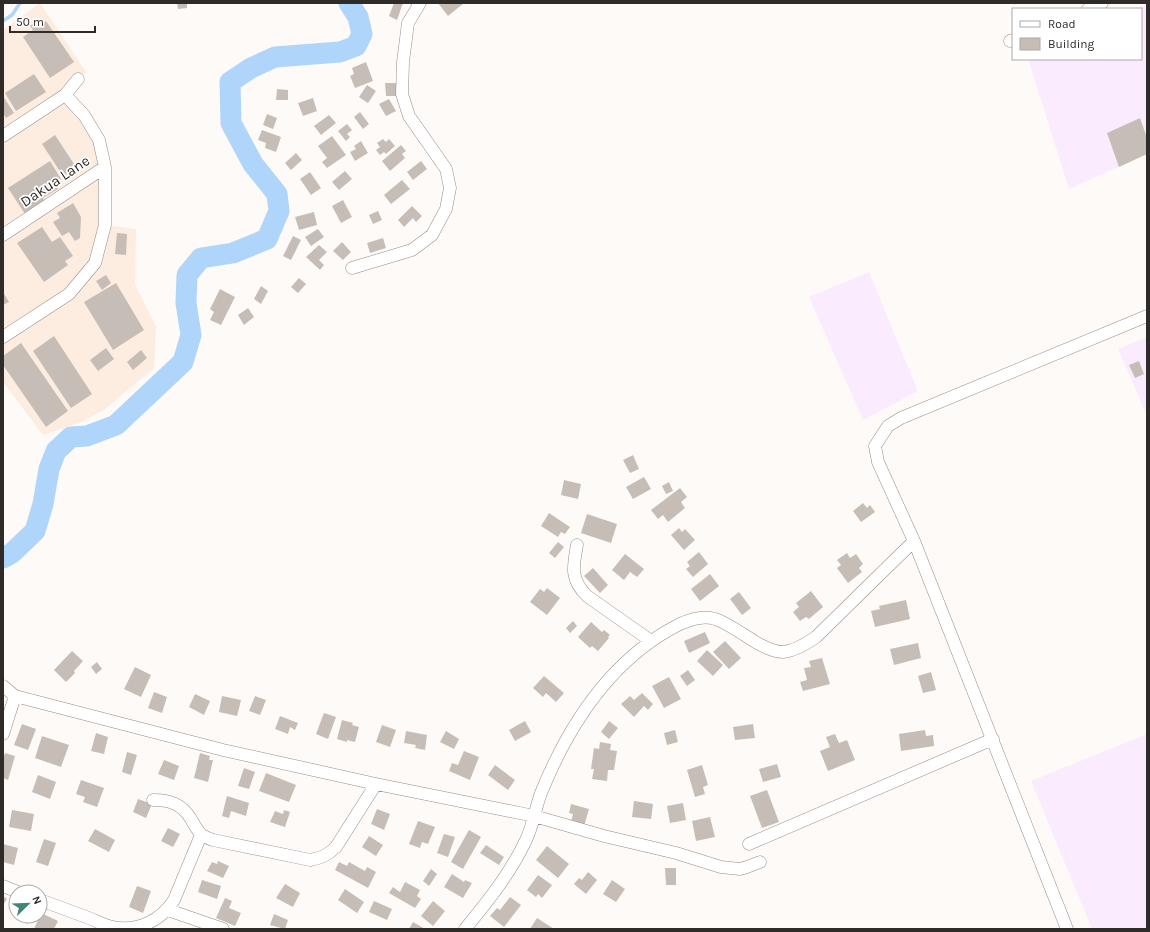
<svg xmlns="http://www.w3.org/2000/svg" width="1150" height="932" font-family="Karla,sans-serif">
  <style>
    .built { fill: #fdece0 }
    .industrial { fill: #faebff }
    .lines { fill: none; stroke-linecap: round; stroke-linejoin: round }
    .stream { stroke: #b0d5fa; stroke-width: 3.5 }
    .river { stroke: #b0d5fa; stroke-width: 21 }
    .building { fill: #c7bdb7 }
    .minor-casing { stroke: #968d87; stroke-width: 13 }
    .minor { stroke: #fff; stroke-width: 12 }
    .labels { text-anchor: middle; stroke-width: 3.5; stroke-linejoin: round; paint-order: stroke }
    .street-label { font-size: 15px; fill: #2e2b28; stroke: #fff }
  </style>
  <rect width="100%" height="100%" fill="#fefaf8"/>
  <path class="built" d="M 40,3 L 86,72 L 78,79 L 65,95 L 99,140 L 105,225 L 136,229 L 135,284 L 156,327 L 154,368 L 104,410 L 79,423 L 43,435 L 3,382 L 3,30 Z"/>
  <path class="industrial" d="M 1147,4 L 1147,154 L 1069,189 L 1028,59 L 1141,59 L 1141,9 L 1137,9 Z
    M 869,272 L 918,391 L 863,420 L 809,297 Z
    M 1147,337 L 1147,416 L 1118,349 Z
    M 1147,734 L 1147,929 L 1092,929 L 1031,781 Z"/>
  <g class="lines">
    <path class="stream" d="M 3,21 L 12,15 L 20,3"/>
    <path class="river" d="M 3,558 L 12,553 L 35,531 L 43,504 L 49,469 L 56,451 L 71,437 L 87,436 L 116,425 L 183,362 L 191,335 L 186,303 L 187,275 L 201,258 L 233,253 L 267,239 L 279,211 L 277,194 L 253,164 L 231,123 L 230,82 L 251,68 L 275,57 L 340,52 L 356,46 L 362,34 L 358,17 L 349,3"/>
  </g>
  <path class="building" d="M 177,3 L 187,3 L 187,8 L 178,9 Z
    M 394,3 L 403,3 L 397,20 L 389,16 Z
    M 438,3 L 464,3 L 448,16 Z
    M 40,19 L 43,23 L 46,21 L 74,62 L 50,78 L 23,37 L 33,30 L 30,26 Z
    M 366,62 L 373,81 L 355,88 L 350,76 L 354,74 L 352,68 Z
    M 34,74 L 46,92 L 16,111 L 5,93 Z
    M 385,83 L 397,83 L 397,96 L 386,96 Z
    M 367,85 L 376,91 L 368,103 L 359,97 Z
    M 277,89 L 288,90 L 288,100 L 276,100 Z
    M 3,96 L 14,113 L 6,118 L 3,113 Z
    M 313,98 L 317,111 L 303,116 L 298,103 Z
    M 389,99 L 396,111 L 386,116 L 379,104 Z
    M 360,112 L 369,124 L 363,129 L 354,117 Z
    M 267,114 L 277,118 L 273,129 L 263,125 Z
    M 329,115 L 336,123 L 321,135 L 314,126 Z
    M 1140,118 L 1147,138 L 1147,154 L 1119,167 L 1107,133 Z
    M 347,124 L 352,130 L 347,134 L 350,137 L 346,141 L 338,131 Z
    M 262,130 L 281,137 L 276,152 L 265,148 L 266,143 L 258,140 Z
    M 55,135 L 76,167 L 63,176 L 42,144 Z
    M 332,136 L 346,155 L 327,168 L 322,162 L 327,158 L 318,146 Z
    M 383,139 L 386,142 L 389,139 L 395,146 L 386,154 L 384,152 L 380,155 L 376,150 L 380,147 L 377,143 Z
    M 361,141 L 368,153 L 355,161 L 350,152 L 356,149 L 354,146 Z
    M 401,145 L 406,151 L 402,154 L 405,158 L 390,171 L 382,161 Z
    M 296,153 L 302,160 L 291,170 L 285,163 Z
    M 50,161 L 61,179 L 54,183 L 58,189 L 43,198 L 45,202 L 25,214 L 8,188 Z
    M 421,161 L 427,169 L 413,180 L 407,172 Z
    M 345,171 L 352,179 L 339,190 L 332,182 Z
    M 310,172 L 321,188 L 311,195 L 300,179 Z
    M 402,180 L 410,189 L 391,204 L 384,195 Z
    M 343,200 L 352,217 L 341,223 L 332,206 Z
    M 73,203 L 81,217 L 80,238 L 75,241 L 69,232 L 62,236 L 53,222 L 60,218 L 57,213 Z
    M 412,206 L 422,216 L 416,222 L 413,218 L 404,227 L 398,220 Z
    M 378,211 L 382,220 L 373,224 L 369,215 Z
    M 314,212 L 317,225 L 299,230 L 295,217 Z
    M 42,227 L 52,242 L 60,237 L 73,256 L 65,261 L 68,265 L 44,282 L 17,243 Z
    M 318,229 L 324,237 L 311,246 L 305,237 Z
    M 117,233 L 127,234 L 126,255 L 115,254 Z
    M 293,236 L 301,240 L 291,260 L 283,256 Z
    M 383,238 L 386,248 L 370,253 L 367,243 Z
    M 342,242 L 351,252 L 343,260 L 333,251 Z
    M 319,245 L 327,252 L 319,260 L 324,265 L 320,270 L 306,257 Z
    M 106,275 L 111,283 L 102,290 L 96,281 Z
    M 299,278 L 306,284 L 298,293 L 291,287 Z
    M 116,283 L 144,330 L 113,350 L 84,302 Z
    M 261,286 L 268,291 L 261,304 L 254,299 Z
    M 220,289 L 235,297 L 221,325 L 210,320 L 214,312 L 210,309 Z
    M 3,292 L 9,302 L 3,305 Z
    M 248,308 L 254,317 L 244,325 L 238,315 Z
    M 54,336 L 92,394 L 71,408 L 33,351 Z
    M 21,343 L 68,411 L 46,427 L 3,365 L 3,356 Z
    M 106,348 L 114,359 L 98,371 L 90,360 Z
    M 141,350 L 147,358 L 133,370 L 127,362 Z
    M 1139,361 L 1144,374 L 1135,378 L 1129,365 Z
    M 633,455 L 639,469 L 630,473 L 623,460 Z
    M 644,477 L 651,489 L 633,499 L 626,487 Z
    M 564,480 L 581,484 L 578,499 L 561,495 Z
    M 669,482 L 673,491 L 666,494 L 662,486 Z
    M 680,488 L 687,497 L 681,502 L 685,508 L 668,522 L 663,515 L 658,519 L 651,510 Z
    M 863,503 L 867,508 L 870,505 L 875,512 L 861,522 L 853,511 Z
    M 549,513 L 570,527 L 565,534 L 561,532 L 558,537 L 541,526 Z
    M 587,514 L 617,524 L 611,543 L 581,533 Z
    M 679,528 L 682,532 L 685,529 L 695,540 L 684,550 L 671,535 Z
    M 558,542 L 564,547 L 555,558 L 549,553 Z
    M 699,552 L 708,564 L 693,577 L 686,569 L 690,566 L 687,562 Z
    M 847,553 L 850,558 L 856,554 L 863,564 L 859,568 L 862,572 L 848,583 L 837,568 L 841,565 L 837,560 Z
    M 625,554 L 644,569 L 637,577 L 630,572 L 624,580 L 612,570 Z
    M 593,568 L 608,585 L 600,593 L 584,576 Z
    M 710,574 L 719,586 L 700,601 L 691,589 Z
    M 547,588 L 560,598 L 547,615 L 530,602 L 540,589 L 544,592 Z
    M 811,591 L 823,607 L 809,619 L 806,617 L 800,621 L 793,612 L 799,607 L 796,603 Z
    M 739,592 L 751,608 L 742,615 L 730,599 Z
    M 906,600 L 910,619 L 875,627 L 871,611 L 880,609 L 879,606 Z
    M 573,621 L 577,626 L 570,633 L 566,628 Z
    M 591,622 L 602,632 L 604,630 L 610,635 L 608,637 L 609,638 L 598,651 L 592,646 L 590,648 L 578,637 Z
    M 705,632 L 710,643 L 689,653 L 684,641 Z
    M 725,641 L 741,658 L 729,669 L 713,652 Z
    M 918,643 L 921,658 L 894,665 L 890,649 Z
    M 707,650 L 723,665 L 713,676 L 697,661 Z
    M 72,651 L 83,661 L 74,671 L 75,673 L 66,682 L 54,670 Z
    M 822,658 L 830,684 L 803,691 L 800,682 L 807,680 L 804,668 L 811,667 L 809,661 Z
    M 97,662 L 102,669 L 96,674 L 91,667 Z
    M 135,667 L 151,675 L 141,697 L 124,689 Z
    M 688,670 L 695,680 L 687,686 L 680,676 Z
    M 931,672 L 936,690 L 923,693 L 918,676 Z
    M 544,676 L 564,693 L 556,702 L 546,693 L 543,697 L 533,688 Z
    M 669,677 L 681,699 L 664,708 L 652,686 Z
    M 154,692 L 167,697 L 162,713 L 148,708 Z
    M 642,693 L 653,704 L 648,710 L 644,706 L 634,717 L 621,704 L 630,696 L 634,700 Z
    M 195,694 L 210,701 L 204,715 L 189,707 Z
    M 222,696 L 241,700 L 237,716 L 219,712 Z
    M 255,696 L 266,700 L 260,715 L 249,711 Z
    M 324,713 L 336,717 L 328,739 L 316,734 Z
    M 280,716 L 298,723 L 295,730 L 290,727 L 288,734 L 275,729 Z
    M 342,720 L 353,723 L 352,725 L 359,727 L 355,742 L 347,740 L 347,742 L 337,739 Z
    M 525,721 L 531,732 L 515,741 L 509,730 Z
    M 609,721 L 618,728 L 609,739 L 601,732 Z
    M 22,724 L 36,729 L 28,750 L 14,745 Z
    M 753,724 L 755,738 L 735,740 L 733,727 Z
    M 382,725 L 396,730 L 390,747 L 376,742 Z
    M 675,730 L 678,742 L 667,745 L 664,733 Z
    M 925,730 L 926,736 L 933,735 L 934,746 L 901,751 L 899,734 Z
    M 406,731 L 427,735 L 425,750 L 415,748 L 416,745 L 404,743 Z
    M 446,731 L 459,739 L 454,749 L 440,742 Z
    M 96,733 L 108,737 L 104,754 L 91,751 Z
    M 835,734 L 839,743 L 847,740 L 855,760 L 828,771 L 820,751 L 830,747 L 826,737 Z
    M 42,736 L 69,745 L 61,767 L 35,758 Z
    M 600,742 L 611,744 L 610,750 L 617,751 L 614,770 L 608,770 L 607,781 L 592,779 L 594,769 L 591,769 L 594,748 L 599,749 Z
    M 464,751 L 479,757 L 470,780 L 449,771 L 452,763 L 458,765 Z
    M 127,752 L 137,755 L 131,775 L 122,772 Z
    M 5,753 L 15,756 L 8,780 L 3,778 L 3,759 Z
    M 200,753 L 210,756 L 209,760 L 213,760 L 208,782 L 194,778 Z
    M 164,760 L 179,766 L 174,780 L 158,774 Z
    M 777,764 L 781,777 L 763,782 L 759,769 Z
    M 495,765 L 515,780 L 508,790 L 488,775 Z
    M 702,765 L 708,785 L 703,787 L 705,794 L 695,797 L 687,770 Z
    M 244,768 L 255,772 L 249,789 L 238,786 Z
    M 266,773 L 296,785 L 289,802 L 259,791 Z
    M 38,775 L 56,782 L 50,799 L 32,792 Z
    M 81,780 L 104,788 L 97,807 L 83,802 L 85,797 L 76,794 Z
    M 767,790 L 779,822 L 762,828 L 750,796 Z
    M 227,796 L 249,803 L 246,816 L 231,811 L 229,818 L 222,816 Z
    M 138,799 L 152,804 L 146,818 L 133,812 Z
    M 634,801 L 653,804 L 651,819 L 632,817 Z
    M 683,803 L 686,820 L 670,823 L 667,806 Z
    M 571,804 L 589,809 L 584,826 L 571,822 L 573,814 L 569,813 Z
    M 377,809 L 390,814 L 384,830 L 371,824 Z
    M 12,810 L 34,814 L 31,831 L 9,827 Z
    M 284,810 L 290,812 L 285,827 L 270,822 L 275,811 L 283,814 Z
    M 710,817 L 715,837 L 696,841 L 692,821 Z
    M 418,821 L 435,827 L 428,844 L 422,842 L 420,848 L 409,844 Z
    M 168,828 L 180,834 L 173,847 L 161,841 Z
    M 95,829 L 115,840 L 109,852 L 88,841 Z
    M 469,830 L 481,837 L 463,869 L 451,862 Z
    M 444,834 L 455,837 L 448,857 L 437,853 Z
    M 369,836 L 383,845 L 376,856 L 362,847 Z
    M 44,839 L 56,843 L 48,866 L 36,862 Z
    M 3,844 L 18,848 L 14,865 L 3,862 Z
    M 486,845 L 504,857 L 499,865 L 480,853 Z
    M 547,846 L 569,864 L 558,878 L 536,860 Z
    M 218,861 L 229,866 L 223,878 L 207,871 L 212,862 L 217,864 Z
    M 339,862 L 347,866 L 349,862 L 365,871 L 367,867 L 376,872 L 368,888 L 335,870 Z
    M 665,868 L 676,868 L 676,885 L 666,885 Z
    M 431,869 L 437,874 L 429,886 L 423,881 Z
    M 588,872 L 597,880 L 586,894 L 574,884 L 579,878 L 582,880 Z
    M 452,874 L 464,882 L 465,880 L 472,883 L 463,898 L 444,887 Z
    M 538,875 L 552,885 L 542,898 L 538,894 L 536,897 L 527,890 Z
    M 202,880 L 221,886 L 217,899 L 198,892 Z
    M 612,880 L 625,889 L 616,902 L 603,894 Z
    M 405,882 L 420,890 L 417,896 L 421,899 L 415,908 L 389,893 L 393,887 L 400,892 Z
    M 285,884 L 300,893 L 293,907 L 276,898 Z
    M 137,886 L 151,891 L 143,913 L 129,907 Z
    M 345,889 L 364,902 L 357,913 L 338,900 Z
    M 3,896 L 7,899 L 3,905 Z
    M 510,897 L 521,905 L 504,927 L 490,916 L 497,908 L 500,910 Z
    M 225,898 L 232,901 L 229,908 L 241,913 L 235,926 L 216,918 Z
    M 374,901 L 392,909 L 387,920 L 369,912 Z
    M 433,901 L 445,911 L 433,926 L 421,916 Z
    M 41,913 L 58,921 L 54,929 L 34,929 Z
    M 274,914 L 288,920 L 285,929 L 270,925 Z
    M 16,916 L 31,916 L 27,924 L 15,917 Z
    M 537,918 L 554,929 L 530,929 Z
    M 413,922 L 425,929 L 409,929 Z"/>
  <g class="lines">
    <g class="minor-casing">
      <path id="minor" d="M 1088,9 L 1102,3
        M 1010,41 L 1013,40
        M 3,136 L 65,95 L 78,79
        M 3,235 L 105,167
        M 352,268 L 412,250 L 432,235 L 446,209 L 450,188 L 446,169 L 409,116 L 402,94 L 403,62 L 408,23 L 420,3
        M 3,337 L 69,294 L 95,263 L 105,225 L 105,167 L 99,140 L 84,115 L 65,95
        M 577,545 C 573,567 570,579 587,596 L 651,641
        M 3,686 L 15,696
        M 3,734 L 15,696 L 223,750 L 376,784 L 534,816 L 604,836 L 676,853 L 721,867 L 740,869 L 747,867 L 760,862
        M 153,800 C 170,800 182,804 191,819 C 194,824 197,831 202,835 C 205,837 210,839 213,840 L 310,860 C 321,858 328,855 336,847 L 376,784
        M 749,844 L 993,739
        M 3,886 L 18,892
        M 40,900 C 56,906 73,912 89,918 C 97,921 105,926 113,927 C 137,932 161,921 174,900 L 201,835
        M 168,910 L 223,929
        M 465,929 C 487,902 510,874 525,842 C 533,827 535,809 541,793 C 569,724 612,658 680,624 C 691,619 704,615 715,619 C 726,622 747,637 757,643 C 765,647 773,652 783,652 C 795,651 806,644 816,637 L 914,541
        M 1067,929 L 914,541 L 878,462 L 875,446 L 888,426 L 901,418 L 1147,316"/>
    </g>
    <use href="#minor" class="minor"/>
  </g>
  <g class="labels">
    <g class="street-label">
      <text transform="translate(55 181) rotate(-34)" y="5">Dakua Lane</text>
    </g>
  </g>
  <rect width="1150" height="932" fill="none" stroke="#2e2b28" stroke-width="8"/>
  <rect x="1012" y="8" width="130" height="52" fill="#ffffff" stroke="#abaaa9"/>
  <rect x="1020" y="21" width="20" height="6" fill="#ffffff" stroke="#abaaa9"/>
  <text x="1048" y="28" font-size="12" fill="#2e2b28">Road</text>
  <rect x="1020" y="38" width="20" height="12" fill="#c7bdb7" stroke="#abaaa9"/>
  <text x="1048" y="48" font-size="12" fill="#2e2b28">Building</text>
  <g transform="translate(28 904) rotate(67)"><circle r="19" fill="#ffffff" stroke="#abaaa9"/>
  <path d="M0-3L7 15L0 10L-7 15Z" fill="#41867b"/>
  <text y="-6" font-size="11" font-weight="bold" text-anchor="middle" fill="#2e2b28">N</text>
  </g>
  <path d="M10 26v6h85v-6" fill="none" stroke="#2e2b28" stroke-width="2"/>
  <text x="16" y="26" font-size="12" fill="#2e2b28" stroke="#ffffff" stroke-width="3" paint-order="stroke">50 m</text>
</svg>
